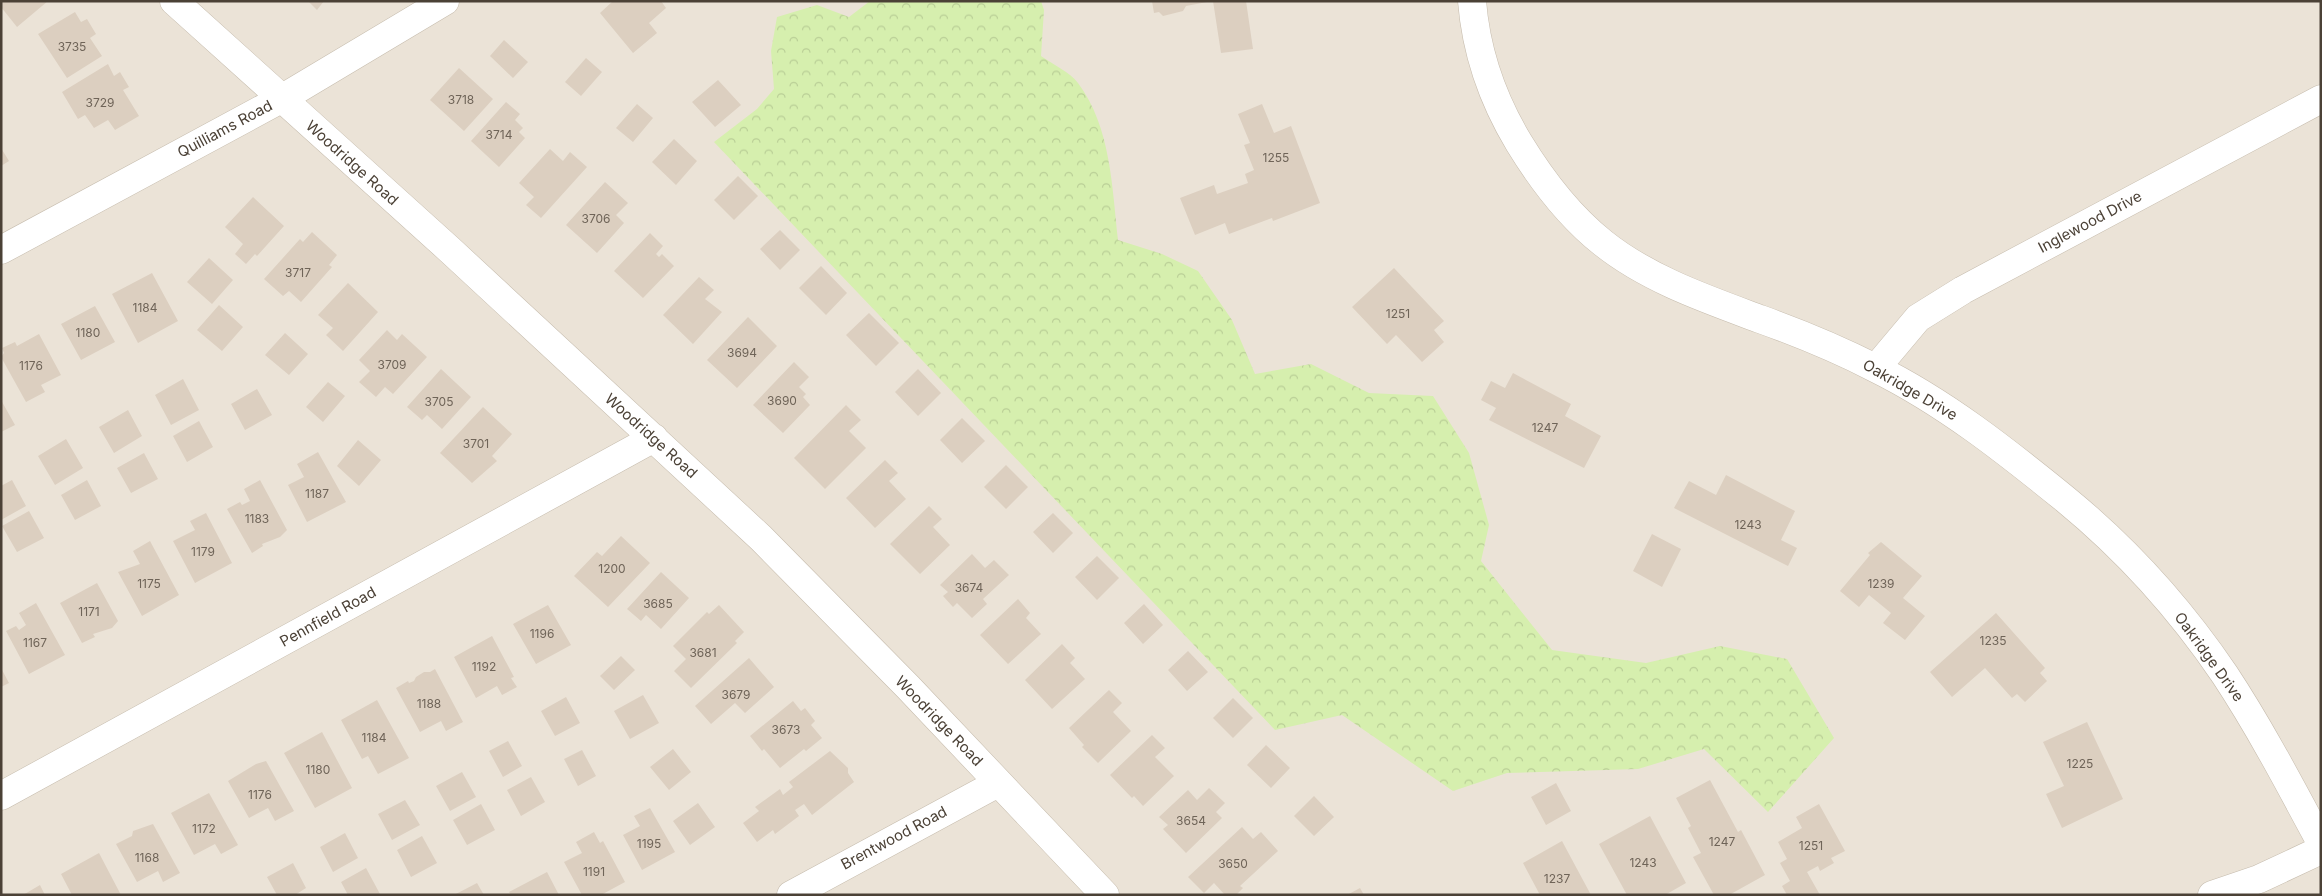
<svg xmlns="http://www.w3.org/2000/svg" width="2322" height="896" font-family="Inter,sans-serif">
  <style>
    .residential { fill: #ebe3d7 }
    .forest { fill: url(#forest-crowns) }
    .building { fill: #dccfc0 }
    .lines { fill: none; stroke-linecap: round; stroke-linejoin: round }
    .street-casing { stroke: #c6bcad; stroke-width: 29 }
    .street { stroke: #fff; stroke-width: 28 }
    .labels { text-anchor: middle; stroke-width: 4.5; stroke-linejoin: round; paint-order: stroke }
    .number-label { font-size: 12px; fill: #6f6458 }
    .street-label { font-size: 15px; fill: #4b4136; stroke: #fff }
  </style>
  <defs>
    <pattern id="forest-crowns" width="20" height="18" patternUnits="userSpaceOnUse" patternTransform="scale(1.25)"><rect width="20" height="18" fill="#d6efae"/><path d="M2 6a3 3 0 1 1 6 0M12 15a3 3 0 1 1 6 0" fill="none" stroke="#b9ce96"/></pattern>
  </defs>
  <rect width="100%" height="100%" fill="#f6f1e9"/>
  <path class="residential" d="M 1,1 L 2321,1 L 2321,895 L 1,895 Z"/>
  <path class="forest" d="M 870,1 L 1041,1 L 1044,10 L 1041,56 C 1052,64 1070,72 1078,83 C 1111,127 1112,187 1118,240 L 1162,254 L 1198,271 L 1232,320 L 1255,374 L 1311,364 L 1369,393 L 1433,396 L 1469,453 L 1489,525 L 1481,561 L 1552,650 L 1646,663 L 1720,646 L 1787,659 L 1834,738 L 1768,812 L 1704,749 L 1638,769 L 1507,773 L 1453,791 L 1342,715 L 1275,730 L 714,142 L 757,109 L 774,89 L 771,51 L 777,17 L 817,5 L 849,17 Z"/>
  <path class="building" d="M 1,1 L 48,1 L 17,27 L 1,7 Z
    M 308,1 L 324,1 L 317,10 Z
    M 613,1 L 661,1 L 666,8 L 649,23 L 657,33 L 633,53 L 600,13 Z
    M 1152,1 L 1207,1 L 1207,2 L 1186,6 L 1183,11 L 1163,16 L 1159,12 L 1154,13 Z
    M 1213,1 L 1246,1 L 1253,49 L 1221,53 Z
    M 75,12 L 81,22 L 87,19 L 96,34 L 90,38 L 102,56 L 67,78 L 38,34 Z
    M 504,40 L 528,62 L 513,78 L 490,56 Z
    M 586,58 L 602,72 L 581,96 L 565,82 Z
    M 108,64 L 114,76 L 120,72 L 129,87 L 123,90 L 139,116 L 115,130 L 108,120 L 94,128 L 85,115 L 78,119 L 62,92 Z
    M 459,68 L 493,99 L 464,131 L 430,100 Z
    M 718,80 L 741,105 L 715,127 L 692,102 Z
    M 506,102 L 520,114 L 515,120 L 523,128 L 519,132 L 525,138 L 499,167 L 471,141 Z
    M 637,104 L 653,118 L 633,142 L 616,128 Z
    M 1262,104 L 1274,133 L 1291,126 L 1320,203 L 1273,221 L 1272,218 L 1229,234 L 1225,223 L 1195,235 L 1180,198 L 1214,185 L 1217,194 L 1248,183 L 1245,174 L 1254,170 L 1244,145 L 1250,143 L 1238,114 Z
    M 674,139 L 697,161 L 676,185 L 652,162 Z
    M 1,148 L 9,161 L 1,166 Z
    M 550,149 L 563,161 L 570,152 L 587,167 L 541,218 L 526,205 L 534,197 L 519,183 Z
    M 738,176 L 758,196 L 734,220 L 714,200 Z
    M 605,182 L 628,203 L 616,215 L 624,223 L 597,253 L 566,225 Z
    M 253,197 L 284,226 L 257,256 L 255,254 L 246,264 L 235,254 L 243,244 L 225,227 Z
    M 780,230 L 800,250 L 780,270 L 760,249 Z
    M 312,232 L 337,255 L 329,265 L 332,267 L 301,302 L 289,291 L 283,296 L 264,279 L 300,239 L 303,242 Z
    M 650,233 L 663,246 L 656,254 L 659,257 L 662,254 L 674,266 L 643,298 L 614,271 Z
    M 209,258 L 233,280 L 212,304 L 187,282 Z
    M 821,266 L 847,293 L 826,315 L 799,288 Z
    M 1394,268 L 1444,321 L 1434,330 L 1444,342 L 1422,362 L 1396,335 L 1387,344 L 1352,307 Z
    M 152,273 L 178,321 L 138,343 L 112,294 Z
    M 699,277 L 714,290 L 705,299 L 722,312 L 693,344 L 663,315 Z
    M 348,283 L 378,312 L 343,351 L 326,335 L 333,328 L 318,315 Z
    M 219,305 L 243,327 L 222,351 L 197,330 Z
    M 95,306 L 115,342 L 81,360 L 61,324 Z
    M 869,313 L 899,343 L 876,366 L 846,335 Z
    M 748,317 L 777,346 L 737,388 L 707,360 Z
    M 387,330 L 397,340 L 402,334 L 427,357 L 393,394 L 385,387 L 376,397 L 359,382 L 370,371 L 359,360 Z
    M 285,333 L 308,354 L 289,375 L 265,355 Z
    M 39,334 L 61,375 L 41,385 L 45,392 L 26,402 L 1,357 L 4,353 L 2,348 L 15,342 L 17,346 Z
    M 794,362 L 809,377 L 799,387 L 806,394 L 803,397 L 810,405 L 783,433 L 753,405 Z
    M 441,369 L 471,397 L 442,429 L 427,415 L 422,420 L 407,407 Z
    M 918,369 L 941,393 L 918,416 L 895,392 Z
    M 1513,373 L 1571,404 L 1565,416 L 1601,436 L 1584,468 L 1489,420 L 1496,408 L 1481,400 L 1491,381 L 1505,388 Z
    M 183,379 L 199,410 L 171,425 L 155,395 Z
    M 328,382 L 345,396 L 323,422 L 306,407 Z
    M 257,389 L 272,415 L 245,430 L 231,404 Z
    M 1,400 L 15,425 L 1,432 Z
    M 846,405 L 861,420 L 849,431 L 866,448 L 825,489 L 794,458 Z
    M 483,407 L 512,434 L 492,456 L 497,461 L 472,483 L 440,453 Z
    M 128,410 L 142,436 L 114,453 L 99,427 Z
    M 962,418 L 985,441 L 962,463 L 940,440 Z
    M 199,421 L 213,447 L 187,462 L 173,436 Z
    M 66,439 L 83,468 L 55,485 L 38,456 Z
    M 358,440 L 381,460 L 359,486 L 337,466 Z
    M 318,452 L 346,502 L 307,522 L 288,485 L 304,477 L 297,464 Z
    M 144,453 L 158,479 L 131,493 L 117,468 Z
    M 885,460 L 898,473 L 889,481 L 906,499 L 875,528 L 846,498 Z
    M 1006,465 L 1028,487 L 1006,509 L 984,487 Z
    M 1726,475 L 1795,511 L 1781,540 L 1797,548 L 1788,566 L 1674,508 L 1689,481 L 1716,495 Z
    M 12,480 L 26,506 L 1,520 L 1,486 Z
    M 87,480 L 101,506 L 75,520 L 61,495 Z
    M 260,480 L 287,530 L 280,537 L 262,544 L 263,546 L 252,553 L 227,509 L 240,502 L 242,505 L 250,501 L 244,489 Z
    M 929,506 L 942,519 L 933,527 L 950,545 L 920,574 L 890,544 Z
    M 29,511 L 44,538 L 17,552 L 2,526 Z
    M 206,513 L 232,563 L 195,583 L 173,541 L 195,530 L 190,521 Z
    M 1053,513 L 1073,533 L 1053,553 L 1033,532 Z
    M 1652,534 L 1681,549 L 1662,587 L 1633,571 Z
    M 621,536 L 650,563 L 608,607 L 574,576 L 597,552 L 602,556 Z
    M 150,541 L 179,595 L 142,616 L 118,572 L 140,564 L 133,551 Z
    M 1881,542 L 1922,576 L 1903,598 L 1925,616 L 1905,640 L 1883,623 L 1891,613 L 1869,595 L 1859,607 L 1840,591 L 1870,555 L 1868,553 Z
    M 972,554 L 985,568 L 994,560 L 1009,575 L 983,599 L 987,604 L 972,618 L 957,603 L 953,607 L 943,596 L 948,592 L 940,585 Z
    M 1097,556 L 1119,578 L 1097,600 L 1075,577 Z
    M 661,572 L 689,598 L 661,629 L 646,615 L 641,621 L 627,609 Z
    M 97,583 L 118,621 L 112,628 L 93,634 L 95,637 L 82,643 L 60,603 Z
    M 1018,599 L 1030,613 L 1026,618 L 1041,634 L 1008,664 L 980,635 Z
    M 36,603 L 65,655 L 29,674 L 6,631 L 16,626 L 19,630 L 26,625 L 19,613 Z
    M 1144,604 L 1163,625 L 1143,644 L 1124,623 Z
    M 548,605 L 571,645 L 536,664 L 513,624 Z
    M 719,605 L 744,632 L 735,641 L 737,643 L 691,688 L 674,671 L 686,659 L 673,646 L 707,612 L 709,614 Z
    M 1996,613 L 2045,668 L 2040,673 L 2047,681 L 2025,702 L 2017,694 L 2012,698 L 1985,668 L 1952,697 L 1930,672 Z
    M 492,636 L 514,677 L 511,678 L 517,687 L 502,695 L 497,686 L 476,698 L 454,657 Z
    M 1062,644 L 1075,658 L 1070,663 L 1085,679 L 1052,709 L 1025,680 Z
    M 1188,651 L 1208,672 L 1187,691 L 1168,670 Z
    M 621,656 L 635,670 L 614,690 L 600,676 Z
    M 749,658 L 774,687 L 745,713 L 735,703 L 711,724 L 695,706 Z
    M 1,668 L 9,683 L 1,687 Z
    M 435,669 L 463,722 L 446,731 L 441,721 L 420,732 L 396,688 L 408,681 L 409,683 L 414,681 L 416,677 L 424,672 L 430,672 Z
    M 1109,690 L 1122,703 L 1113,712 L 1131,731 L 1098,763 L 1082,747 L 1084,745 L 1069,728 Z
    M 643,695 L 659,723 L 630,739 L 614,711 Z
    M 566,697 L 580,723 L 555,736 L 541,711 Z
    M 1233,698 L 1253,718 L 1233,738 L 1213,718 Z
    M 377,700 L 409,758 L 378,774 L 368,756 L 362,759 L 341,720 Z
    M 793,701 L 801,711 L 805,708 L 815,721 L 811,725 L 822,738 L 806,751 L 804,749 L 780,768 L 764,749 L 762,751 L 750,736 Z
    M 2087,722 L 2123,799 L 2062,828 L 2046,794 L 2064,786 L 2043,742 Z
    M 322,732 L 352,788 L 315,808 L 284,753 Z
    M 1152,735 L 1165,748 L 1155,757 L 1174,776 L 1143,806 L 1134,796 L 1132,798 L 1110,775 Z
    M 508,741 L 522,766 L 503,777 L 489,751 Z
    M 1266,745 L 1290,768 L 1271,788 L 1247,765 Z
    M 673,749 L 691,772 L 669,790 L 650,767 Z
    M 582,750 L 596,776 L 578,786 L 564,759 Z
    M 830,751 L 848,768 L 848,773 L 854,782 L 812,815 L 804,804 L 795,810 L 799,816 L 775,834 L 773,830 L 757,842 L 743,823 L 759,811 L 755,807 L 780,789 L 783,795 L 793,787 L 789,782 Z
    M 266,761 L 294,811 L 275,821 L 268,808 L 249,818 L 228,781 L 256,764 Z
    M 462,772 L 476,797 L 450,811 L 436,786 Z
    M 531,777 L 545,802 L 521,816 L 507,790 Z
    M 1710,780 L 1738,832 L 1741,830 L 1765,875 L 1729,895 L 1714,895 L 1693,857 L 1701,853 L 1688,828 L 1691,826 L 1676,798 Z
    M 1556,783 L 1571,811 L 1546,825 L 1531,797 Z
    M 1209,788 L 1225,803 L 1216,812 L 1222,818 L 1186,853 L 1163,829 L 1168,825 L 1159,817 L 1188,790 L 1197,800 Z
    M 209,793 L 238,845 L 221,854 L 215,844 L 194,855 L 171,813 Z
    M 1314,796 L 1334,817 L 1314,836 L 1294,816 Z
    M 405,800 L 420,825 L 392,840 L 378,814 Z
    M 698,803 L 715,827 L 690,845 L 673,821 Z
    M 481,804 L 495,830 L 467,845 L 453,820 Z
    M 1819,804 L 1845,851 L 1831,858 L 1834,863 L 1820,871 L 1818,866 L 1807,872 L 1820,895 L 1787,895 L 1782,886 L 1790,881 L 1780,863 L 1787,859 L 1778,842 L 1802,828 L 1796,817 Z
    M 650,808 L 675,852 L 642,870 L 623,835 L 640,826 L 634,816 Z
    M 1650,816 L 1686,883 L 1665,895 L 1627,895 L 1599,844 Z
    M 153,824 L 180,873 L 163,882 L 158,871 L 137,882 L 116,844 L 132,836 L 133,831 Z
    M 1242,827 L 1253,839 L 1261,832 L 1278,851 L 1240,886 L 1243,888 L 1236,895 L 1225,895 L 1214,883 L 1204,893 L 1188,877 Z
    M 594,832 L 600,843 L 603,841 L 625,882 L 601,895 L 582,895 L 564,862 L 582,853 L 576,842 Z
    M 345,833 L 358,858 L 333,872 L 320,847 Z
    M 422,836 L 437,863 L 411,877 L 397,850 Z
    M 1562,841 L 1591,895 L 1540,895 L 1523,863 Z
    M 99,853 L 121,895 L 72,895 L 61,874 Z
    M 293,863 L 306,888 L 295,895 L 277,895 L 267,877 Z
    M 366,868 L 380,894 L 348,895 L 341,882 Z
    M 547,872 L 559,895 L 511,895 L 509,892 Z
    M 477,883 L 484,895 L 454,895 Z
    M 40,885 L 45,895 L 23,895 Z
    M 1360,888 L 1364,895 L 1347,895 Z"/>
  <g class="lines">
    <g class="street-casing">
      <path id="street" d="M 174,1 L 450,250 L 761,538 L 908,687 L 1105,895
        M 1472,1 C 1476,51 1493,100 1519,143 C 1541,179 1569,216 1603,243 C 1648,279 1706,299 1760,319 C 1799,333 1838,349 1875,368 C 1944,402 2006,451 2065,499 C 2126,549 2181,610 2225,675 C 2260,728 2291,787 2321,843
        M 1,250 L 281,99 L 445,1
        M 1876,368 L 1918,318 L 1963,290 L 2321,99
        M 1,796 L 654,438
        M 791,895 L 998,783
        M 2212,895 L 2259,879 L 2321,850"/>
    </g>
    <use href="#street" class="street"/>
  </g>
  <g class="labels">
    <g class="number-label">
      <text x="72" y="51">3735</text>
      <text x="461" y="104">3718</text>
      <text x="100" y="107">3729</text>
      <text x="499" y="139">3714</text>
      <text x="1276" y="162">1255</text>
      <text x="596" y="223">3706</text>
      <text x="298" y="277">3717</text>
      <text x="145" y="312">1184</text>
      <text x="1398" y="318">1251</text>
      <text x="88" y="337">1180</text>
      <text x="742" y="357">3694</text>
      <text x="392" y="369">3709</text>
      <text x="31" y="370">1176</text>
      <text x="782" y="405">3690</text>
      <text x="439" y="406">3705</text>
      <text x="1545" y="432">1247</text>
      <text x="476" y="448">3701</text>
      <text x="317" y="498">1187</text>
      <text x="257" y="523">1183</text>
      <text x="1748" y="529">1243</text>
      <text x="203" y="556">1179</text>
      <text x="612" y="573">1200</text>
      <text x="149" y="588">1175</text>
      <text x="1881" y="588">1239</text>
      <text x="969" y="592">3674</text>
      <text x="658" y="608">3685</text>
      <text x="89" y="616">1171</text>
      <text x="542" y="638">1196</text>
      <text x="1993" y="645">1235</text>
      <text x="35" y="647">1167</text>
      <text x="703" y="657">3681</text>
      <text x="484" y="671">1192</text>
      <text x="736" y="699">3679</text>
      <text x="429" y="708">1188</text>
      <text x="786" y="734">3673</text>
      <text x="374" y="742">1184</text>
      <text x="2080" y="768">1225</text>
      <text x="318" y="774">1180</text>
      <text x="260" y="799">1176</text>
      <text x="1191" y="825">3654</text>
      <text x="204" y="833">1172</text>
      <text x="1722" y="846">1247</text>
      <text x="649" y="848">1195</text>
      <text x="1811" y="850">1251</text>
      <text x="147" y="862">1168</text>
      <text x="1643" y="867">1243</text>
      <text x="1233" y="868">3650</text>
      <text x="594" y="876">1191</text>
      <text x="1557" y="883">1237</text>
    </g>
    <g class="street-label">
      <text transform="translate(225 129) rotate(-28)" y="5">Quilliams Road</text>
      <text transform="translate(352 163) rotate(42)" y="5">Woodridge Road</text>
      <text transform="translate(2090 222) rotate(-28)" y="5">Inglewood Drive</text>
      <text transform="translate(1910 390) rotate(30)" y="5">Oakridge Drive</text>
      <text transform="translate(651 436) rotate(42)" y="5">Woodridge Road</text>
      <text transform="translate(328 617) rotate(-29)" y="5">Pennfield Road</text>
      <text transform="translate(2209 657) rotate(54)" y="5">Oakridge Drive</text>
      <text transform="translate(939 721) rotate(46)" y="5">Woodridge Road</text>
      <text transform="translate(894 838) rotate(-28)" y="5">Brentwood Road</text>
    </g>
  </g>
  <rect width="2322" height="896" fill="none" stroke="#4b4136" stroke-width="5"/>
</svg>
